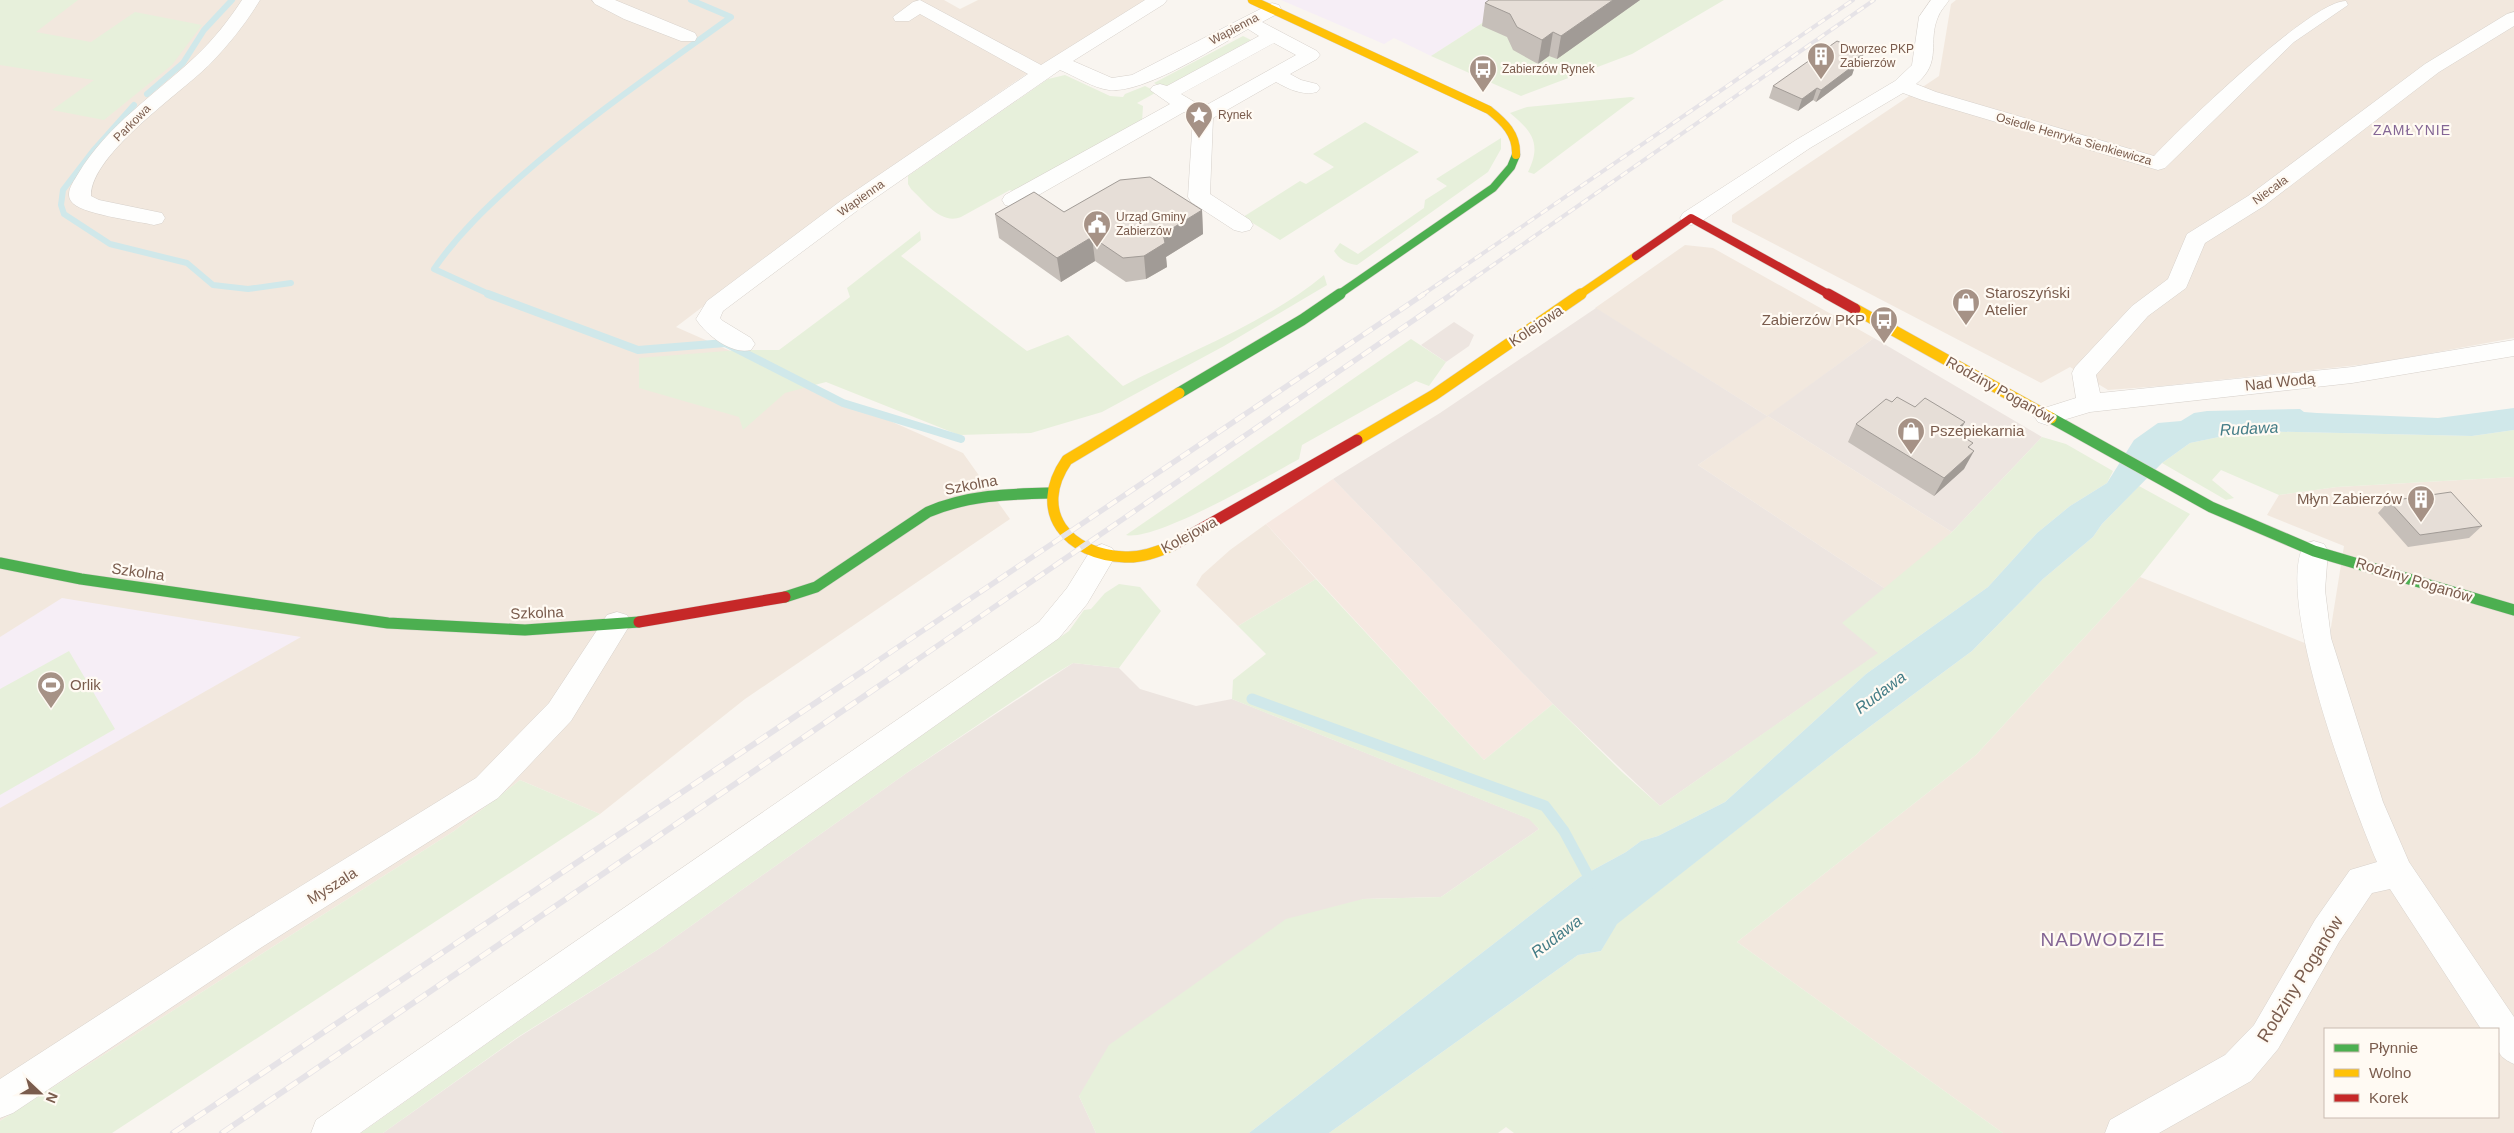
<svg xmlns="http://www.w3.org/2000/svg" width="2514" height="1133" font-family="Arial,sans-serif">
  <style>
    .residential { fill: #f2e8de; fill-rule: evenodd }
    .commercial { fill: #f6e8e1 }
    .industrial { fill: #ede5e0 }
    .education { fill: #f6eef6 }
    .green { fill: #e7f0db }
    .water { fill: #d0e8ea }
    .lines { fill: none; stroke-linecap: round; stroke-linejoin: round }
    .stream-far2 { stroke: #d0e8ea; stroke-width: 6 }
    .stream-far1 { stroke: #d0e8ea; stroke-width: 8 }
    .stream { stroke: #d0e8ea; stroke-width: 11 }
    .street-casing { stroke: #d7d1cb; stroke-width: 1 }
    .fast-far1-casing { stroke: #d9d2cb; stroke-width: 9 }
    .fast-casing { stroke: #d9d2cb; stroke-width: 12 }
    .slow-far1-casing { stroke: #d9d2cb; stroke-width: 9 }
    .slow-casing { stroke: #d9d2cb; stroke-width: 12 }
    .jam-far1-casing { stroke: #d9d2cb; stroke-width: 9 }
    .jam-casing { stroke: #d9d2cb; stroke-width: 12 }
    .street { fill: #fefefd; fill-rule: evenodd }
    .fast-far1 { stroke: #4caf50; stroke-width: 8 }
    .fast { stroke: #4caf50; stroke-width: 11 }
    .slow-far1 { stroke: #ffc107; stroke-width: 8 }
    .slow { stroke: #ffc107; stroke-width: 11 }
    .jam-far1 { stroke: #c62828; stroke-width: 8 }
    .jam { stroke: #c62828; stroke-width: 11 }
    .rail-far2-casing { stroke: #e6e3e7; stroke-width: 4 }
    .rail-far1-casing { stroke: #e6e3e7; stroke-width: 5.5 }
    .rail-casing { stroke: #e6e3e7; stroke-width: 6 }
    .rail-far2 { stroke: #fffaf3; stroke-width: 2.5; stroke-dasharray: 8; stroke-linecap: butt }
    .rail-far1 { stroke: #fffaf3; stroke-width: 4; stroke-dasharray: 11; stroke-linecap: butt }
    .rail { stroke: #fffaf3; stroke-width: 4.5; stroke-dasharray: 13; stroke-linecap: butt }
    .wall { fill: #c6bfb9 }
    .shaded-wall { fill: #a19b96 }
    .building { fill: #e6ded7; stroke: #a19b96 }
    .labels { text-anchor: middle; stroke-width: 4.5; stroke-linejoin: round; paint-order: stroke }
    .far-street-label { font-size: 12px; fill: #7a5c4d; stroke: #fffaf3 }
    .far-poi-label { font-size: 12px; fill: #7a5c4d; stroke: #fffaf3; text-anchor: start }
    .far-neighbourhood-label { font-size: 14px; letter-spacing: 1px; fill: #846695; stroke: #fffaf3 }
    .poi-label { font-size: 15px; fill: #7a5c4d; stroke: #fffaf3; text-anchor: start }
    .street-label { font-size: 15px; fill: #7a5c4d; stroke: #fffaf3 }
    .water-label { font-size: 16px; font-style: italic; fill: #437c86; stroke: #fffaf3 }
    .near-street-label { font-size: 18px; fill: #7a5c4d; stroke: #fffaf3 }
    .near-neighbourhood-label { font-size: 19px; letter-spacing: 1px; fill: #846695; stroke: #fffaf3 }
  </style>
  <rect width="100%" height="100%" fill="#f9f5f0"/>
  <path class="residential" d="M 0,0 L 944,0 L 960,9 L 978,0 L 1149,0 L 1025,75 L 850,195 L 676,327 L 963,453 L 1010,519 L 745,699 L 600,814 L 520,780 L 454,831 L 0,1121 Z
    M 1956,0 L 2514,0 L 2514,338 L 2377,363 L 2162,386 L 2108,390 L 2070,367 L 2041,383 L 1732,222 L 1732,215 L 1939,76 L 1951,4 Z
    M 1685,245 L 1713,248 L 1874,338 L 1768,416 L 1952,532 L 1890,592 L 1698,465 L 1767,416 L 1595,308 Z
    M 2514,477 L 2514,1133 L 2003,1133 L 1737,942 L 1976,755 L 2140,577 L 2327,652 L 2344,546 L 2267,515 L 2279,495 L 2337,487 ZM 2325,1029 L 2498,1029 L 2498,1117 L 2325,1117 Z
    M 1266,524 L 1316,579 L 1238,626 L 1196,585 L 1202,575 L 1230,550 Z"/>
  <path class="commercial" d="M 1333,479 L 1553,704 L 1484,760 L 1266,524 Z"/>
  <path class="industrial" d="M 1596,308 L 1767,416 L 1874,338 L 2042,437 L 1952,532 L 1768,416 L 1698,465 L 1890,592 L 1879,653 L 1660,806 L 1553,704 L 1333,479 L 1440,413 Z
    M 1454,322 L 1474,335 L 1469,346 L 1446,362 L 1421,345 Z
    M 1073,663 L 1119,668 L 1140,689 L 1196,706 L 1232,699 L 1530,819 L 1539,829 L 1441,897 L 1363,899 L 1079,1096 L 1096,1133 L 383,1133 L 519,1037 L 657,950 L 908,772 Z"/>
  <path class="education" d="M 1281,0 L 1518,0 L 1431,56 L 1394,38 L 1384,44 Z
    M 62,598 L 301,637 L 0,808 L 0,637 Z"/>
  <path class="green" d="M 0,0 L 78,0 L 36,32 L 91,42 L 135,12 L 202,25 L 172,65 L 104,120 L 52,110 L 94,80 L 0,65 Z
    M 1518,0 L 1724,0 L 1632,54 L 1521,96 L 1431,56 Z
    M 1243,36 L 1251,40 L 1163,88 L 1154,83 Z
    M 1065,75 L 1110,96 L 1123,97 L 1125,94 L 1145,86 L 1157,92 L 1137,103 L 1143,106 L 1142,122 L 1016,193 L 1010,190 L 961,217 C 941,225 925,202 911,189 L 908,184 L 908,176 L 1048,79 Z
    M 1631,97 L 1635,98 L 1534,174 L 1528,172 C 1542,144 1532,131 1510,113 L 1527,107 Z
    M 1365,122 L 1419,152 L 1280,240 L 1243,217 L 1300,181 L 1306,184 L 1334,167 L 1313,154 Z
    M 1501,138 L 1501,149 L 1488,172 L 1357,265 C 1347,264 1339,259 1334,251 L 1340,243 L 1358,254 L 1424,208 L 1425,200 L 1447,186 L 1436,179 Z
    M 920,231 L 921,240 L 901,256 L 1027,351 L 1068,335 L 1123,386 C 1188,352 1268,322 1324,275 L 1327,285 L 1224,346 L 1102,412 L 1031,433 L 959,435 L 826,382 L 785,393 L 743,430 L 739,417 L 639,388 L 639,358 L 739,350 L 779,350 L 850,297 L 847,288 Z
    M 1411,339 L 1446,362 L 1429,386 L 1416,381 L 1302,445 L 1299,459 C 1270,475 1155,542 1126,535 Z
    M 2514,430 L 2514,477 L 2337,487 L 2279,495 L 2221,470 L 2212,480 L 2234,498 L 2226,500 L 2162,463 L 2190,443 L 2248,431 L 2472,436 Z
    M 2042,437 L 2066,444 L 2113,471 L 2107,483 L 2070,506 L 2037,533 L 1988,587 L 1866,674 L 1725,802 L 1658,836 L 1641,841 L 1626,852 L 1580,877 L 1249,1133 L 1096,1133 L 1079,1096 L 1109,1045 L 1286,919 L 1363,899 L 1441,897 L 1539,829 L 1529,819 L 1232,699 L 1233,680 L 1266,654 L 1238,626 L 1316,579 L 1484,760 L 1553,704 L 1622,772 L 1660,806 L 1878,653 L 1842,623 L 1952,532 Z
    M 2139,486 L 2190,514 L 2140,577 L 1976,755 L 1737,942 L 2003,1133 L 1514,1133 L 1506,1127 L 1498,1133 L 1329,1133 L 1578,955 L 1601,951 L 1616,924 L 1845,745 L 1972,651 L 2043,579 L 2093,537 L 2102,524 Z
    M 1119,584 L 1140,587 L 1161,611 L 1119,668 L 1073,663 L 1043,681 L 908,772 L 657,950 L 518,1037 L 383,1133 L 361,1133 L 1069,631 L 1084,610 L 1091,609 L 1105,593 Z
    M 69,651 L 115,729 L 0,795 L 0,689 Z
    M 520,780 L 600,814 L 112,1133 L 0,1133 L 0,1121 L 454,831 Z"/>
  <path class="water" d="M 2514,408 L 2514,430 L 2472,436 L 2248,431 L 2190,443 L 2162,463 L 2102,524 L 2093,537 L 2043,579 L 1972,651 L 1845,745 L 1617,924 L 1601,951 L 1578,955 L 1329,1133 L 1249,1133 L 1580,877 L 1626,852 L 1641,841 L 1658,836 L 1725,802 L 1866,674 L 1988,587 L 2037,533 L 2070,506 L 2107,483 L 2134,440 L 2158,423 L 2181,421 L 2194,413 L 2207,411 L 2300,409 L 2304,412 L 2317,413 L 2438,418 Z"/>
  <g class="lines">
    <path class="stream-far2" d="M 147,94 L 183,63 L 204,30 L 232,0
      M 134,105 L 93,151 L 63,190 L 61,205 L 64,214 L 110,244 L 187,263 L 213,285 L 248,289 L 291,283
      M 491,295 L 434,269 C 458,234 488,206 519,178 C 586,119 659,69 731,17 L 691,0"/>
    <path class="stream-far1" d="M 488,294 L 638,350 L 725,343 L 843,403 L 961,439"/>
    <path class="stream" d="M 1252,699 L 1545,806 L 1564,831 L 1592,883"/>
    <g class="street-casing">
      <path id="street" d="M 242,0 L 260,0 C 246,23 230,43 211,63 C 184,91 90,154 91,196 L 99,200 L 162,213 L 165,218 L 162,223 L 154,225 C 138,221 78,214 71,201 C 65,192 74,181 78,174 C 108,124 155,95 196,56 C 214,39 229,20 242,0 Z
        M 592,0 L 615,0 L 695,33 L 697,37 L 695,41 L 681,41 L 624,19 L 595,4 Z
        M 920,0 L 1041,65 L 1145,0 L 1167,0 L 1164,4 L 1073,61 L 1112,78 L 1132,75 L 1272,3 L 1279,5 L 1281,9 L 1279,13 L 1262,22 L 1317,51 L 1320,55 L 1317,59 L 1290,74 L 1301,80 L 1317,84 L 1320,88 L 1317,92 C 1303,96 1288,89 1276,82 L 1213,118 L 1210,194 L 1250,220 L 1253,225 L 1250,230 L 1242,232 L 1234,230 L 1191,202 L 1188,197 L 1193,117 L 1184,112 L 1021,205 L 1013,207 L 1005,205 L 1002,200 L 1005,195 L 1170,104 L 1150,90 L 1153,86 L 1160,84 L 1167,86 L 1259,36 L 1248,29 C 1216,47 1144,94 1109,90 C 1093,88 1075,76 1060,70 L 858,210 L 723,311 L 720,318 L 723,321 L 751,338 L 755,344 L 751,350 C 732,355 706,335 696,319 L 707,301 L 842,200 L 1028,74 L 920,14 L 909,21 L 895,21 L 893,17 L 913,2 ZM 1274,43 L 1296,55 L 1203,107 L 1181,94 Z
        M 1931,0 L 1949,0 C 1946,5 1940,11 1938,17 C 1927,42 1943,62 1916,84 L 1936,92 L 2154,156 C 2180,128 2312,0 2346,1 L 2348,5 L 2294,42 L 2165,168 L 2158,170 L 2151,168 L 1922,100 L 1903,93 L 1810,148 L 1699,223 L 1691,225 L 1683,223 L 1680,218 L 1683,213 L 1796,140 L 1895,81 L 1912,65 L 1919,17 Z
        M 2514,12 L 2514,26 L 2439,72 L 2264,206 L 2205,243 L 2186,288 L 2148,316 L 2096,375 L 2100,393 L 2352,367 L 2514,340 L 2514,356 L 2352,383 L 2090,412 L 2047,425 L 2038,422 L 2034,416 L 2038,410 L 2076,398 L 2072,373 L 2075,367 L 2132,306 L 2168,279 L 2187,234 L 2248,196 L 2425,64 L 2507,14 Z
        M 2314,541 L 2324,544 L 2328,551 L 2325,590 L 2331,638 L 2383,802 L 2409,862 L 2514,1017 L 2514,1064 C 2494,1055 2498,1049 2498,1029 L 2481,1029 L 2390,889 L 2372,893 L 2339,942 L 2278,1049 L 2251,1081 L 2159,1133 L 2105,1133 L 2110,1120 L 2225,1055 L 2254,1025 L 2315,920 L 2350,870 L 2377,862 C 2352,803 2274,599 2304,544 Z
        M 1102,544 L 1112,548 L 1116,555 L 1087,604 L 1059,638 L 360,1133 L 311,1133 L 316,1120 L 1039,622 L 1067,588 L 1092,548 Z
        M 617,612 L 627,615 L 631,623 L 571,721 L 498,798 L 262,947 L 13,1113 L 0,1118 L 0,1079 L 238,925 L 476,778 L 549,703 L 607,615 Z"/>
    </g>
    <g class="fast-far1-casing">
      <path id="fast-far1" d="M 1338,295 L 1493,188 L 1511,167 L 1516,155"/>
    </g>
    <g class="fast-casing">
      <path id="fast" d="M 1179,393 L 1302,320 L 1340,294
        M 2051,418 L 2211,507 L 2314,551 L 2514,610
        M 0,563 L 81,579 L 388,623 L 525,630 L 639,622
        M 785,597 L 816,587 L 928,512 C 968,495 1008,494 1050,493"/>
    </g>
    <g class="slow-far1-casing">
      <path id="slow-far1" d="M 1252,0 L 1489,110 C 1504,122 1517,134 1516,155
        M 1579,295 L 1636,256"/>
    </g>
    <g class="slow-casing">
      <path id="slow" d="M 1855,309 L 2051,418
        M 1357,440 L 1434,395 L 1581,294
        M 1173,545 C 1158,552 1142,558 1125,557 C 1068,555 1031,512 1067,460 L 1179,393"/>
    </g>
    <g class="jam-far1-casing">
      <path id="jam-far1" d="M 1636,256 L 1691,218 L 1830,295"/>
    </g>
    <g class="jam-casing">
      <path id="jam" d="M 1828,294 L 1855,309
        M 1173,545 L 1357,440
        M 639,622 L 785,597"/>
    </g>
    <use href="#street" class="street"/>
    <use href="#fast-far1" class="fast-far1"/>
    <use href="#fast" class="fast"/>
    <use href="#slow-far1" class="slow-far1"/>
    <use href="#slow" class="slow"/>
    <use href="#jam-far1" class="jam-far1"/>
    <use href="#jam" class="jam"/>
    <g class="rail-far2-casing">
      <path id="rail-far2" d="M 1422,295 L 1853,0
        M 1450,295 L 1874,0"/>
    </g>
    <g class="rail-far1-casing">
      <path id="rail-far1" d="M 870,666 L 1424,294
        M 908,666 L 1452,294"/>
    </g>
    <g class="rail-casing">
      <path id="rail" d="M 173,1133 L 872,665
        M 222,1133 L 910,665"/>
    </g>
    <use href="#rail-far2" class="rail-far2"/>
    <use href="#rail-far1" class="rail-far1"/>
    <use href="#rail" class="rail"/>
  </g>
  <path class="wall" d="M 1489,0 L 1640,0 L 1557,59 L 1549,56 L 1538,64 L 1513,50 L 1507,37 L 1482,26 L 1485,3 Z
    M 1864,53 L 1859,66 L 1854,69 L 1852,75 L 1816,102 L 1813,100 L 1798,111 L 1769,98 L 1773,86 Z
    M 1202,210 L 1203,234 L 1166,257 L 1167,267 L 1146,279 L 1126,282 L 1095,261 L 1061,282 L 999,238 L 995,214 L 1064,212 Z
    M 1892,402 L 1915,407 L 1965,422 L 1958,434 L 1970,448 L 1964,469 L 1934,496 L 1848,442 L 1856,424 Z
    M 2389,501 L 2482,526 L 2469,538 L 2408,547 L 2378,513 Z"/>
  <path class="shaded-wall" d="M 1613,0 L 1640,0 L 1557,59 L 1561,36 Z
    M 1553,32 L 1549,56 L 1538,64 L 1542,40 Z
    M 1864,53 L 1859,66 L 1854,69 L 1852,75 L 1816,102 L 1821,90 L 1853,61 Z
    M 1817,88 L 1813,100 L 1798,111 L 1802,99 Z
    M 1202,210 L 1203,234 L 1166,257 L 1167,267 L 1146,279 L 1144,256 L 1163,234 Z
    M 1092,237 L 1095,261 L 1061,282 L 1057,258 Z
    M 1965,422 L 1954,440 L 1954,431 Z
    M 1974,451 L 1964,469 L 1934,496 L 1944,478 Z"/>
  <path class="building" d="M 1489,0 L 1613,0 L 1561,36 L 1553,32 L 1542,40 L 1517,27 L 1510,14 L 1485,3 Z
    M 1837,41 L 1864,53 L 1853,61 L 1857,63 L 1821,90 L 1817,88 L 1802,99 L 1773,86 Z
    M 1150,177 L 1202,210 L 1163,234 L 1165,243 L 1144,256 L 1123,258 L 1092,237 L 1057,258 L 995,214 L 1034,192 L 1064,212 L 1120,180 Z
    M 1897,397 L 1915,407 L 1925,398 L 1965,422 L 1954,431 L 1973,443 L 1968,447 L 1974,451 L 1944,478 L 1856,424 L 1886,399 L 1892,402 Z
    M 2451,492 L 2482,526 L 2420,535 L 2389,501 Z"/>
  <defs>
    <g id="building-pin" transform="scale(1.4375)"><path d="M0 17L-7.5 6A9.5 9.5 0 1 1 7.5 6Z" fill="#a69286" stroke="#fffaf3"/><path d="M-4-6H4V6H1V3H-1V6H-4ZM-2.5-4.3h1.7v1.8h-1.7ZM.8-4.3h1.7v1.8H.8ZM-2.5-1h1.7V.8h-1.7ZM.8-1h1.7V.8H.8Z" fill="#fff"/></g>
    <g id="bus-pin" transform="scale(1.4375)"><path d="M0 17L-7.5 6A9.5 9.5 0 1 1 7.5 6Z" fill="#a69286" stroke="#fffaf3"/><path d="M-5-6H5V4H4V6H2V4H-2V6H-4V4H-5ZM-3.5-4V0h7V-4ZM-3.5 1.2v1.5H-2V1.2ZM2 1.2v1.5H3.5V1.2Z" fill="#fff"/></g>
    <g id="sight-pin" transform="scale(1.4375)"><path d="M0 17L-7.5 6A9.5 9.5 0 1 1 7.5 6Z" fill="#a69286" stroke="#fffaf3"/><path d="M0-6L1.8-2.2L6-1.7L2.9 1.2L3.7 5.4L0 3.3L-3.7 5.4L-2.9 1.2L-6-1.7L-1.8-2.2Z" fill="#fff"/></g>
    <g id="civic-pin" transform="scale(1.4375)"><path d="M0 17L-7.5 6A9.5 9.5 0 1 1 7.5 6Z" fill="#a69286" stroke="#fffaf3"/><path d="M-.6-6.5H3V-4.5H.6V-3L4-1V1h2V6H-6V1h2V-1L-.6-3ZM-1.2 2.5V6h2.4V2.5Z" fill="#fff"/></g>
    <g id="shop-pin" transform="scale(1.4375)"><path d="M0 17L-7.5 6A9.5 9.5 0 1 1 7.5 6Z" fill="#a69286" stroke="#fffaf3"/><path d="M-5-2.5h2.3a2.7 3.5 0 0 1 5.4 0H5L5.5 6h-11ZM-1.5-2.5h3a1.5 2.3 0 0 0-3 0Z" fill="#fff"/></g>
    <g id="stadium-pin" transform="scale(1.4375)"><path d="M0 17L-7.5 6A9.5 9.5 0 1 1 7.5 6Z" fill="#a69286" stroke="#fffaf3"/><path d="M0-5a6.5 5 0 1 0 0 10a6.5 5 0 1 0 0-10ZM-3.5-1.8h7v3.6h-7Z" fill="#fff"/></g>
  </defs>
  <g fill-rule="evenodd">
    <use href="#building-pin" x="1821" y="56"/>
    <use href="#bus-pin" x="1483" y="69"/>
    <use href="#sight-pin" x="1199" y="115"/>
    <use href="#civic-pin" x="1097" y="224"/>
    <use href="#shop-pin" x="1966" y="302"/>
    <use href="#bus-pin" x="1884" y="320"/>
    <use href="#shop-pin" x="1911" y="431"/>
    <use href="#building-pin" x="2421" y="499"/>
    <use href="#stadium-pin" x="51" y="685"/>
  </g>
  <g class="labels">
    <g class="far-street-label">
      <text transform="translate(1234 29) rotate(-28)" y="4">Wapienna</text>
      <text transform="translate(132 123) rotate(-45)" y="4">Parkowa</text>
      <text transform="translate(2074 139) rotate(16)" y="4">Osiedle Henryka Sienkiewicza</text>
      <text transform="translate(2270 190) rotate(-36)" y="4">Niecała</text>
      <text transform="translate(861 198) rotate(-35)" y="4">Wapienna</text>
    </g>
    <g class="far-poi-label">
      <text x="1840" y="53">Dworzec PKP<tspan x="1840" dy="14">Zabierzów</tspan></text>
      <text x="1502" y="73">Zabierzów Rynek</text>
      <text x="1218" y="119">Rynek</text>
      <text x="1116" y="221">Urząd Gminy<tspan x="1116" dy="14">Zabierzów</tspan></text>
    </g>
    <g class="far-neighbourhood-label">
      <text x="2412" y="135">ZAMŁYNIE</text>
    </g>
    <g class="poi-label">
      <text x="1985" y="298">Staroszyński<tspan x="1985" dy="17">Atelier</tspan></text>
      <text x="1865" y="325" text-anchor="end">Zabierzów PKP</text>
      <text x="1930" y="436">Pszepiekarnia</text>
      <text x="2402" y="504" text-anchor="end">Młyn Zabierzów</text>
      <text x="70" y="690">Orlik</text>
    </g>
    <g class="street-label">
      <text transform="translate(1536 326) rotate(-34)" y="5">Kolejowa</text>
      <text transform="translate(2280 382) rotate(-6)" y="5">Nad Wodą</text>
      <text transform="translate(2000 390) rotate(29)" y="5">Rodziny Poganów</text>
      <text transform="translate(971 485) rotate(-11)" y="5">Szkolna</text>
      <text transform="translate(1189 535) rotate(-28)" y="5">Kolejowa</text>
      <text transform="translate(138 572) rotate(8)" y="5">Szkolna</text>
      <text transform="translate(2414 580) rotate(17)" y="5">Rodziny Poganów</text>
      <text transform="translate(537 613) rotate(-2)" y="5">Szkolna</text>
      <text transform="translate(332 886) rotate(-32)" y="5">Myszala</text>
    </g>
    <g class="water-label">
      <text transform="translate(2249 428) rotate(-3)" y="6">Rudawa</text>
      <text transform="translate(1880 692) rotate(-37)" y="6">Rudawa</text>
      <text transform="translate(1556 936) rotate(-37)" y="6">Rudawa</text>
    </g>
    <g class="near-street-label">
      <text transform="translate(2300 979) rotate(-58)" y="6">Rodziny Poganów</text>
    </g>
    <g class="near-neighbourhood-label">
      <text x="2103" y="946">NADWODZIE</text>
    </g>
  </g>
  <rect x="2324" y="1028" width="175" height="90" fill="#fffaf3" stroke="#cabbb1"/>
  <rect x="2334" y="1044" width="25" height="8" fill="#4caf50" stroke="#cabbb1"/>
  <text x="2369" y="1053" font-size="15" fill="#7a5c4d">Płynnie</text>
  <rect x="2334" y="1069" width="25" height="8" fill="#ffc107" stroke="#cabbb1"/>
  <text x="2369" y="1078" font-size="15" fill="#7a5c4d">Wolno</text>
  <rect x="2334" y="1094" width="25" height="8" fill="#c62828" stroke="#cabbb1"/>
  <text x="2369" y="1103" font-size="15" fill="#7a5c4d">Korek</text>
  <g transform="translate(40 1093) rotate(112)" stroke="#fffaf3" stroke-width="4" paint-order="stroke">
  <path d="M0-4L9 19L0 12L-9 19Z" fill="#7a5c4d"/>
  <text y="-8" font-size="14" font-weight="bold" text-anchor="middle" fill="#7a5c4d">N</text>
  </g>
</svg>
